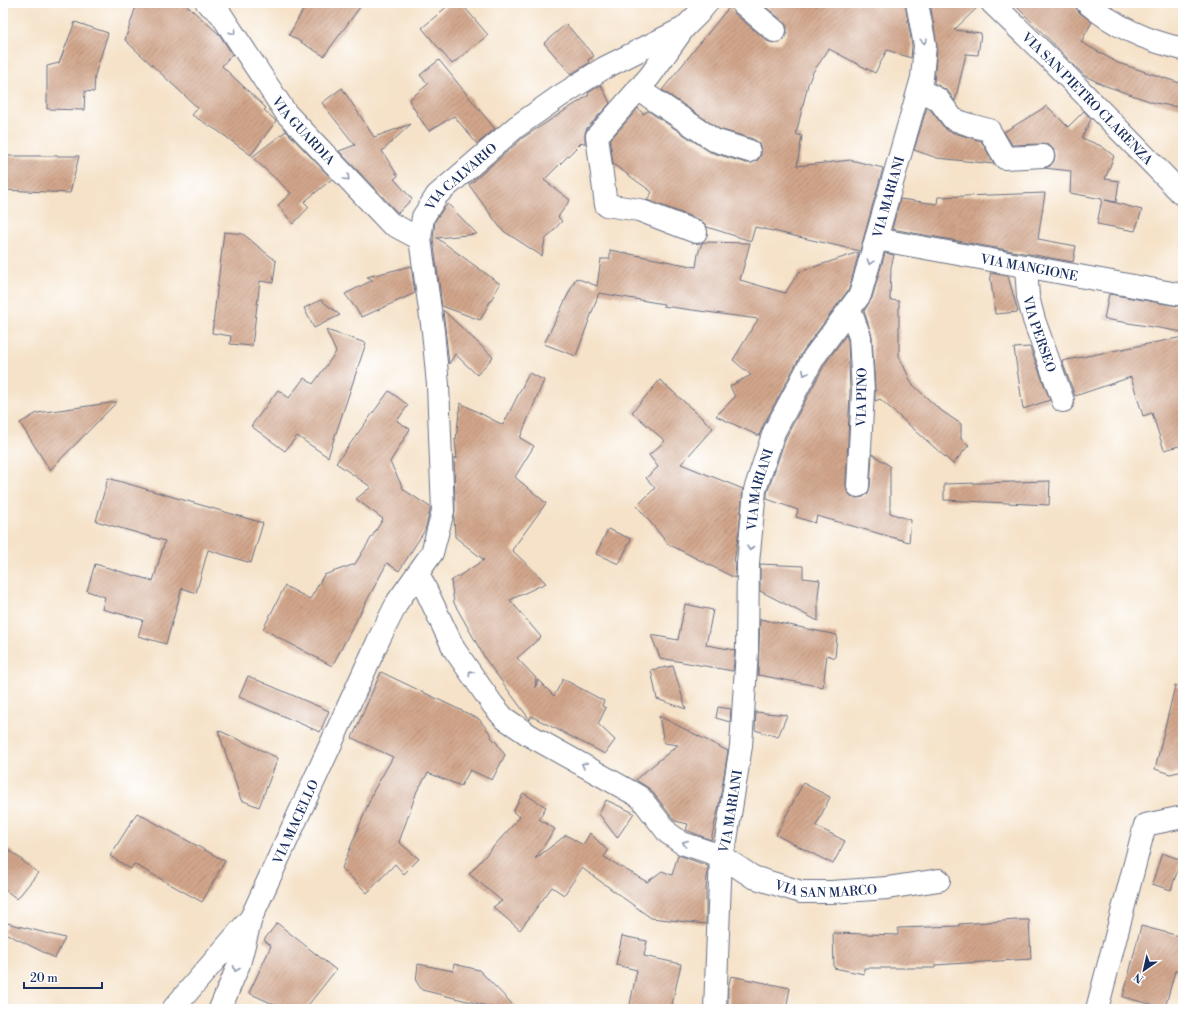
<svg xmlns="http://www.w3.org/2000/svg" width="1186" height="1012" font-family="'Libre Bodoni',serif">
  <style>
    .building { fill: url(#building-hatch) }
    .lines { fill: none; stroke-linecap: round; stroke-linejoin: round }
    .minor-casing { stroke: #676e83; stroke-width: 24 }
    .tertiary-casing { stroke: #676e83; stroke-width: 24 }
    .secondary-casing { stroke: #676e83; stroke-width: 24 }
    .minor { stroke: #fff; stroke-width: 22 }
    .tertiary { stroke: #fff; stroke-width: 22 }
    .secondary { stroke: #fff; stroke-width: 22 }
    .oneway { stroke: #8d97ae }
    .labels { text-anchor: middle; stroke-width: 3; stroke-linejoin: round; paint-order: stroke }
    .street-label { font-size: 13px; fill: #1b2f5e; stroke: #fff }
  </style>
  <defs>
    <pattern id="building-hatch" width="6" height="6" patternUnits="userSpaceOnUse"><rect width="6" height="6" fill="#d2a68b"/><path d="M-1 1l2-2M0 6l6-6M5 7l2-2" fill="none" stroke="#aa8875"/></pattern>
  </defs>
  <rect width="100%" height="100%" fill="#fff"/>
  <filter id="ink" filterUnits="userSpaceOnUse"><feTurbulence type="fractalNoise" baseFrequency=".025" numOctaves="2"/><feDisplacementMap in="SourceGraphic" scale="8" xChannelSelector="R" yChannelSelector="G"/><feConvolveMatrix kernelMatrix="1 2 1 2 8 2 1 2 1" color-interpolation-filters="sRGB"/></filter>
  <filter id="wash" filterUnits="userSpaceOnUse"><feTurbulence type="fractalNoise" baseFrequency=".012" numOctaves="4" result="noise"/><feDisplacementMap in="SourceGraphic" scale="16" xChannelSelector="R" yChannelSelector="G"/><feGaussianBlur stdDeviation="0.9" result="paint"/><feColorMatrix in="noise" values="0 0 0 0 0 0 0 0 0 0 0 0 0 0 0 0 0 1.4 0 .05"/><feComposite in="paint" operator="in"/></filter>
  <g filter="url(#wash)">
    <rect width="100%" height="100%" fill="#f5e2c8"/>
    <g id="blocks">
      <path class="building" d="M 137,3 L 184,3 L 219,34 L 232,54 L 222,66 L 266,108 L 264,110 L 276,121 L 251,155 L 218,131 L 192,115 L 198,108 L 125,40 Z
        M 307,3 L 363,3 L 324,56 L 289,35 Z
        M 451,3 L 461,3 L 488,35 L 452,64 L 422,28 Z
        M 761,3 L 905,3 L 912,46 L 911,58 L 887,50 L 875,73 L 829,49 L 813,72 L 808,84 L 796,134 L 802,136 L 797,166 L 851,160 L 883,168 L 860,251 L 755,227 L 751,241 L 707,227 L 705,224 L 700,220 L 647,200 L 652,192 L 613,164 L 610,140 L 638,108 L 643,114 L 648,111 L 710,152 L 746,163 L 752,163 L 758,160 L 761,155 L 761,149 L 758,142 L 753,139 L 719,129 L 662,90 L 730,6 L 734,13 L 767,41 L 773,43 L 780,43 L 784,39 L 787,33 L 787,26 L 783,21 Z
        M 930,3 L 980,3 L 980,5 L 954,30 L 981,33 L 978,55 L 966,54 L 955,101 L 948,91 L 943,88 L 934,83 L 937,46 Z
        M 1013,3 L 1075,3 L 1076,8 L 1079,12 L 1092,22 L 1081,42 L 1118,63 L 1183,84 L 1183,108 L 1155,103 L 1106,86 L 1085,76 Z
        M 75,22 L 108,33 L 95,75 L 94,92 L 85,91 L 84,110 L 47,109 L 47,66 L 59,63 Z
        M 566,24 L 594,56 L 588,60 L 589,63 L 571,74 L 544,43 Z
        M 439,60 L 495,129 L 477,144 L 454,116 L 429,131 L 419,117 L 409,100 L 428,84 L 420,75 Z
        M 601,85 L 610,103 L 587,128 L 585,133 L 585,144 L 582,142 L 544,180 L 570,200 L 558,217 L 562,221 L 545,240 L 542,256 L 502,230 L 469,185 L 524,137 L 589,95 L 588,93 Z
        M 342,88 L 374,137 L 411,124 L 382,151 L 398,176 L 394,179 L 412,199 L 398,213 L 339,151 L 355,145 L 322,103 Z
        M 1047,106 L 1068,127 L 1084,111 L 1091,119 L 1082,138 L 1101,146 L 1114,156 L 1105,179 L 1119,181 L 1116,202 L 1105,200 L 1142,210 L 1135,231 L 1097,224 L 1102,199 L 1070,193 L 1071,171 L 1044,168 L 1050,166 L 1054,161 L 1055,155 L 1054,150 L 1049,145 L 1042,144 L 1012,145 L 1004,132 Z
        M 927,107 L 930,109 L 943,126 L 948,131 L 981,141 L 994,164 L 937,158 L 914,150 Z
        M 286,131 L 332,179 L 304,202 L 309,207 L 293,224 L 278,205 L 291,193 L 252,157 Z
        M 3,156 L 79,156 L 70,193 L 3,190 Z
        M 1045,193 L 1038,239 L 1076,246 L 1073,262 L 892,229 L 900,199 L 937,204 L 938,197 Z
        M 448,204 L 477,234 L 437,238 L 500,284 L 480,320 L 442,306 L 433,239 L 435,221 L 443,209 Z
        M 224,232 L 243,234 L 276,261 L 273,283 L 260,281 L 252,346 L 230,344 L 231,336 L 212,333 Z
        M 704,242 L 750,243 L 740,280 L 785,293 L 799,272 L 859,252 L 849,289 L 803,351 L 763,426 L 759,436 L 716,416 L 735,397 L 730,386 L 751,375 L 733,360 L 758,319 L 663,306 L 664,304 L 599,293 L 576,356 L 544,344 L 576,278 L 597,286 L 601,259 L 610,259 L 610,250 L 696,267 L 698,254 L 702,243 Z
        M 885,253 L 894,255 L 891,267 L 890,300 L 899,301 L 899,356 L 912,384 L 939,409 L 961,424 L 961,439 L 969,445 L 953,464 L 880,399 L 875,401 L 875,390 L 872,336 L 864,311 L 872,298 Z
        M 411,266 L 415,293 L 362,317 L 345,294 L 373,280 L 367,277 Z
        M 990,273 L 1008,276 L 1018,312 L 995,314 Z
        M 1109,294 L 1183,307 L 1183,332 L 1104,319 Z
        M 321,300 L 340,315 L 314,328 L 304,308 Z
        M 443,310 L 493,357 L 477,375 L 455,354 L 449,364 Z
        M 326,330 L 366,343 L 328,457 L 297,436 L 285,451 L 251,426 L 278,390 L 289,398 L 304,378 L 313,384 L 336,352 Z
        M 846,335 L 848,340 L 850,391 L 846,485 L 847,491 L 851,496 L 857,498 L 863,497 L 868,493 L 870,487 L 872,454 L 890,466 L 890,513 L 911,520 L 909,542 L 817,516 L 815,523 L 796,517 L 798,510 L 767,499 L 767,493 L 786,437 L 825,364 Z
        M 1183,337 L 1183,445 L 1164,450 L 1152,413 L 1143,416 L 1131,377 L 1075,396 L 1062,361 Z
        M 1030,347 L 1050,400 L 1023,409 L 1014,348 Z
        M 529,373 L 544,380 L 520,438 L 534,446 L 515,477 L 546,503 L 512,550 L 546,583 L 510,600 L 541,637 L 517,658 L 536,678 L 535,688 L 538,680 L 554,696 L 563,679 L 604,701 L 602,706 L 606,708 L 598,724 L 615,740 L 605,754 L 531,716 L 530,720 L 486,660 L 454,603 L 451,581 L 484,560 L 455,537 L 454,517 L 455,510 L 454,457 L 457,459 L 455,439 L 456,440 L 460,403 L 503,425 Z
        M 660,380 L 713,428 L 681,464 L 743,489 L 739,531 L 734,562 L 736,562 L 735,578 L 668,544 L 637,506 L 655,488 L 646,478 L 658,467 L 649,455 L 665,441 L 632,412 Z
        M 389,391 L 408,405 L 397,421 L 410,429 L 390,462 L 404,490 L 430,507 L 430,510 L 425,530 L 399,571 L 387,563 L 332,666 L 263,629 L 285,586 L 310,599 L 324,575 L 355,564 L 383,519 L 356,499 L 371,487 L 336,463 Z
        M 117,402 L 50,470 L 20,423 L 37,413 Z
        M 108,478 L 263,523 L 251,563 L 208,550 L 196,593 L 182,588 L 166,644 L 138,636 L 143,620 L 102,609 L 105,597 L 87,591 L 95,564 L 153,581 L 165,541 L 96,521 Z
        M 1050,481 L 1049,505 L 944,500 L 944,484 Z
        M 608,529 L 631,539 L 619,564 L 596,554 Z
        M 760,564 L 803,566 L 803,578 L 820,580 L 818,595 L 818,621 L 760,591 Z
        M 685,604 L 713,610 L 706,645 L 735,650 L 733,671 L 660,658 L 651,635 L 678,640 Z
        M 760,619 L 837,635 L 835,658 L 827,655 L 823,687 L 758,675 Z
        M 673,666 L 686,709 L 657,699 L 651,670 Z
        M 381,672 L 479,719 L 492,736 L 491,737 L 496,742 L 505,755 L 492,780 L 470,770 L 461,786 L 428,773 L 417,791 L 399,842 L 419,859 L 404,874 L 395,864 L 367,893 L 342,868 L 374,790 L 393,757 L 352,738 Z
        M 248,676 L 329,711 L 320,732 L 239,697 Z
        M 1175,686 L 1183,687 L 1183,771 L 1170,774 L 1155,769 Z
        M 718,707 L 731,709 L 730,722 L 716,718 Z
        M 756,712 L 787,715 L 778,737 L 755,730 Z
        M 659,716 L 728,751 L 719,805 L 711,840 L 686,830 L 688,824 L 675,821 L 650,789 L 639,782 L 636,779 L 678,745 L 664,743 Z
        M 218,730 L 278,758 L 259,807 L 241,800 Z
        M 803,783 L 830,797 L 816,826 L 845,841 L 833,864 L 776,835 Z
        M 523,793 L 546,807 L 539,819 L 555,829 L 535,859 L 566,835 L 583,845 L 590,833 L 608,851 L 604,857 L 647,882 L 662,871 L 672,875 L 678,855 L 708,866 L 706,889 L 706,924 L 651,918 L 582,868 L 564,895 L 552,887 L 520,930 L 493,907 L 502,901 L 469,874 L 520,817 L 513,812 Z
        M 606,800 L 634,813 L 617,838 L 599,814 Z
        M 137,813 L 225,861 L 202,902 L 134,864 L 131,869 L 110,856 Z
        M 3,845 L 38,873 L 17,899 L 3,888 Z
        M 1162,853 L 1181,860 L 1171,890 L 1152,884 Z
        M 1017,920 L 1029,920 L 1031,959 L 935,965 L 935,968 L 864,968 L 864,974 L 834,968 L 833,933 L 898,935 L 898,928 L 959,926 L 959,924 Z
        M 7,923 L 65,938 L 55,958 L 3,932 Z
        M 277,923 L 336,970 L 305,1009 L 284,1009 L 249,993 L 271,946 L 264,940 Z
        M 1141,926 L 1183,937 L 1183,973 L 1175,971 L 1165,1008 L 1123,997 Z
        M 622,936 L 647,941 L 644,956 L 681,964 L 671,1009 L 629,1009 L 637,970 L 616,965 Z
        M 418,964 L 453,971 L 454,964 L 479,970 L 517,1009 L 500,1009 L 422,990 L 416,981 Z
        M 731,976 L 790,988 L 786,1009 L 728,1009 L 728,988 Z"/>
    </g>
  </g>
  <g filter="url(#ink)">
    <use href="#blocks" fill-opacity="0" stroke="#676e83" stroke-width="1"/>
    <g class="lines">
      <g class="minor-casing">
        <g id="minor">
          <path id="s1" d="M 207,3 L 220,13 L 286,113 L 390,223 L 420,239"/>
          <path d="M 742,3 L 775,31"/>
          <path d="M 1087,3 C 1115,27 1147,41 1183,49"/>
          <path d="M 684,28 L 650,76 L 597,136 L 606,205 L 639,210 L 696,232"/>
          <path d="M 638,89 L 714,140 L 749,151"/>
          <path d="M 919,90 L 938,99 L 953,119 L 970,125 L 989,130 L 1005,158 L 1043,156"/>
          <path id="s2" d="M 876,239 L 1183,295"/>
          <path id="s3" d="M 1026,266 L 1028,297 L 1034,320 L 1063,401"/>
          <path d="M 850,310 L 860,337 L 863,391 L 858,486"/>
          <path id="s4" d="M 418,573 L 454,649 L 493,705 L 504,718 L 529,735 L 640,797 L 668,833 L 682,843 L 721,856 L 753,877 L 801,892 L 831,892 L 887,888 L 939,880"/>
          <path id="s5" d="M 715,1009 L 721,856 L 726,840 L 741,746 L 747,651 L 748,563 L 755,490 L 774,432 L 814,357 L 860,295 L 922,78 L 925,45 L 917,3"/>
          <path d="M 1097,1009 L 1145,825 L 1183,817"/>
        </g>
      </g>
      <g class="tertiary-casing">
        <path id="tertiary" d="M 220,1009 L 239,964 L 251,918"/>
      </g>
      <g class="secondary-casing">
        <g id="secondary">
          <path id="s6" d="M 992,3 L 1052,61 L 1183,195"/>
          <path id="s7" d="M 173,1009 L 251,918 L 380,637 L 398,601 L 432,553 L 443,511 L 438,385 L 433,331 L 420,239 L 423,217 L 437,195 L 516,127 L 560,96 L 604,68 L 684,28 L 698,14 L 707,3"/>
        </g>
      </g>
      <use href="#minor" class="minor"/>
      <use href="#tertiary" class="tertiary"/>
      <use href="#secondary" class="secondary"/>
    </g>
    <defs><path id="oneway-chevron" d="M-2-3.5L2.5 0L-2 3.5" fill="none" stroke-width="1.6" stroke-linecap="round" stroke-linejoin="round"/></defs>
    <g class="oneway">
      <use href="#oneway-chevron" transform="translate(233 32) rotate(57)"/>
      <use href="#oneway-chevron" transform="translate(924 41) rotate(83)"/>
      <use href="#oneway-chevron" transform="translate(347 178) rotate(46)"/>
      <use href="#oneway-chevron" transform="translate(870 262) rotate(107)"/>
      <use href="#oneway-chevron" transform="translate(805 373) rotate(118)"/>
      <use href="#oneway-chevron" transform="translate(750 548) rotate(95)"/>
      <use href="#oneway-chevron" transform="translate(471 673) rotate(-125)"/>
      <use href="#oneway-chevron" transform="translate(584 765) rotate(-151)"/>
      <use href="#oneway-chevron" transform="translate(685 843) rotate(-157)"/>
      <use href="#oneway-chevron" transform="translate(236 969) rotate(112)"/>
    </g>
  </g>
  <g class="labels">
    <g class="street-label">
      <text dy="5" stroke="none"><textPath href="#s6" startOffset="135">VIA SAN PIETRO CLARENZA</textPath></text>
      <text dy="5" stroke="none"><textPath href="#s1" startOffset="161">VIA GUARDIA</textPath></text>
      <text dy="5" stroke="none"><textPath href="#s7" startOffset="923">VIA CALVARIO</textPath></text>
      <text dy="5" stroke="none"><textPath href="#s5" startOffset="847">VIA MARIANI</textPath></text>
      <text dy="5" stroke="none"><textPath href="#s2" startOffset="156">VIA MANGIONE</textPath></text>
      <text dy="5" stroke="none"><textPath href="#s3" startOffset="70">VIA PERSEO</textPath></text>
      <text transform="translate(861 397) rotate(-89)" y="5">VIA PINO</text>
      <text dy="5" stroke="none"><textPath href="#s5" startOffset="523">VIA MARIANI</textPath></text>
      <text dy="5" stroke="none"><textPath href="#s5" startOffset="199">VIA MARIANI</textPath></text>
      <text dy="5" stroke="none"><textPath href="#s7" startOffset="226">VIA MACELLO</textPath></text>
      <text dy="5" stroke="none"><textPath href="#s4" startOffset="544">VIA SAN MARCO</textPath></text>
    </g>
  </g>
  <rect width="1186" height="1012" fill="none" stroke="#fff" stroke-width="16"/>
  <g transform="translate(1144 970) rotate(214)" stroke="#ffffff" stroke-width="3" paint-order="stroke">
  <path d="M0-3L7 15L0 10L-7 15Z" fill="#1b2f5e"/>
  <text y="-6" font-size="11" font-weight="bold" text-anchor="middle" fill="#1b2f5e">N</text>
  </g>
  <path d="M24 982v6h78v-6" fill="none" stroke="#1b2f5e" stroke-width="2"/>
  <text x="30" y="982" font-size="12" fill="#1b2f5e" stroke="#ffffff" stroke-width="3" paint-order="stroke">20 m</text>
</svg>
